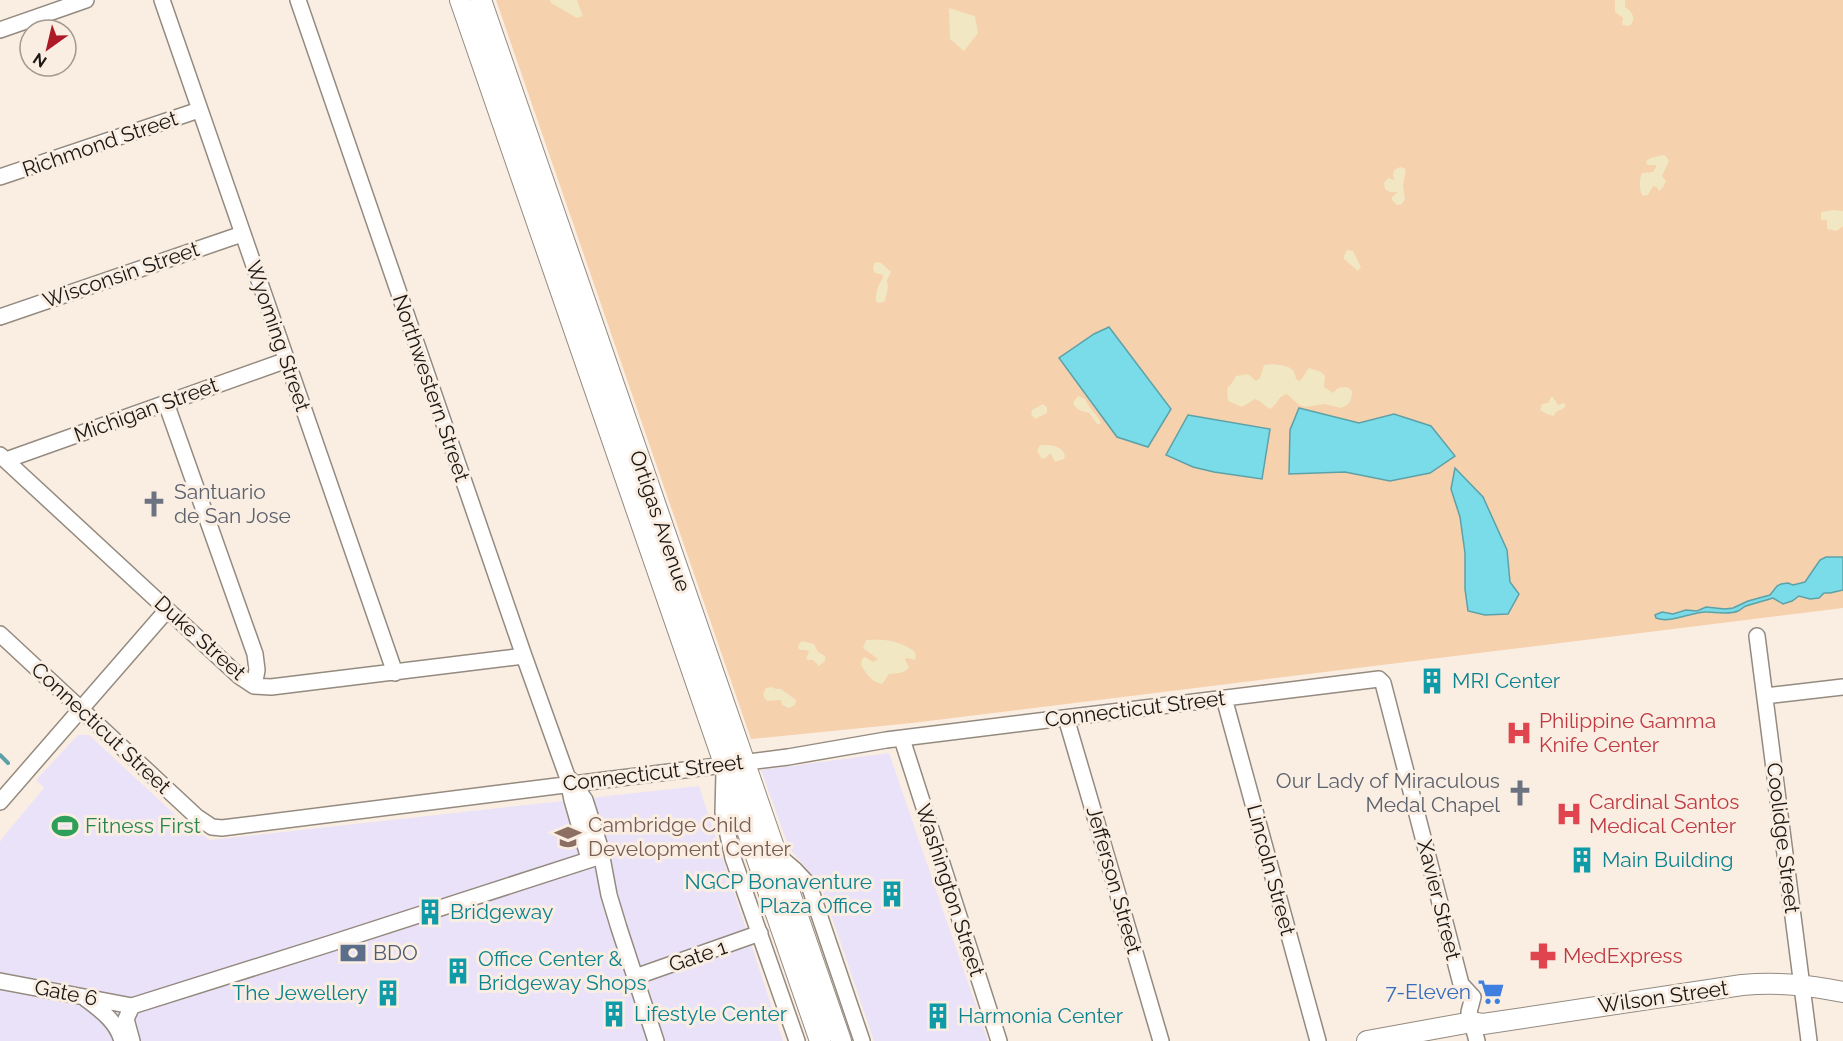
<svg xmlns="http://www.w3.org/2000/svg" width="1843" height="1041" font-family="Raleway,sans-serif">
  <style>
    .commercial { fill: #eae2f8 }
    .green { fill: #f5d1ad }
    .sand { fill: #f1e7c2 }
    .water { fill: #79dce8; stroke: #5da1a8; stroke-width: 1.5 }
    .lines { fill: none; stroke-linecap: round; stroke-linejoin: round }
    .stream { stroke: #5da1a8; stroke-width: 4 }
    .minor-casing { stroke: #948a7f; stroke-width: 18 }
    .major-casing { stroke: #948a7f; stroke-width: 22 }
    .minor { stroke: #fff; stroke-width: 15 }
    .major { stroke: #fff; stroke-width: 20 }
    .labels { text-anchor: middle; stroke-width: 6; stroke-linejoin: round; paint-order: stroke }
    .street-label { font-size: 21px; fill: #1b1713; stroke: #faeee3 }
    .worship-label { font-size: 21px; fill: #5b616d; stroke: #faeee3; text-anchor: start }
    .culture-label { font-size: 21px; fill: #0d838f; stroke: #faeee3; text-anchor: start }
    .health-label { font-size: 21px; fill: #be3a42; stroke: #faeee3; text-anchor: start }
    .education-label { font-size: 21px; fill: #785e54; stroke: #faeee3; text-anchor: start }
    .leisure-label { font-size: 21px; fill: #27864d; stroke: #faeee3; text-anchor: start }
    .service-label { font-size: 21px; fill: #4e5e75; stroke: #faeee3; text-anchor: start }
    .shop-label { font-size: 21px; fill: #366cbe; stroke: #faeee3; text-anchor: end }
  </style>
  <rect width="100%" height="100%" fill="#faeee3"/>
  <path class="commercial" d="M 78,735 L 89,735 L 183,822 L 210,840 L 699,786 L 783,1041 L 0,1041 L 0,842 L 3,837 L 44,788 L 36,780 Z
    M 889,753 L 988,1041 L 874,1041 L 821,885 L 789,848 L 761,770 Z"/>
  <path class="green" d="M 496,0 L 1843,0 L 1843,608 L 912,723 L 751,739 Z"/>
  <path class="sand" d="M 550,0 L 577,0 L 583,16 L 577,18 L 551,3 Z
    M 1615,0 L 1625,0 L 1625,7 C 1633,12 1637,20 1629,26 L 1622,25 L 1623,18 L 1615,12 Z
    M 949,8 L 975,16 L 978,33 L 964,51 L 950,39 Z
    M 1663,155 L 1666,156 L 1669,161 L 1662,176 L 1666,181 L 1664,186 L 1659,191 L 1657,187 L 1653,186 L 1648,195 L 1643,196 C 1639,191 1639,179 1642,173 L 1653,172 L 1657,165 L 1647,165 L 1646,161 L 1651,158 Z
    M 1400,167 L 1406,169 L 1403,186 L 1405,199 L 1402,204 L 1397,205 L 1392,200 L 1392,197 L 1398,192 L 1390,192 L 1385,189 L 1384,183 L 1388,178 L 1395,180 L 1393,175 L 1394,170 Z
    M 1833,210 L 1843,211 L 1843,226 L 1837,231 L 1827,229 L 1827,220 L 1821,220 L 1821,212 Z
    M 1347,250 L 1353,251 L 1361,267 L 1358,271 L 1344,259 L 1344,256 Z
    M 877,262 L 881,263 L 891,272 L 887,280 L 888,288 L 885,301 L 880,303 L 876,302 C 875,293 878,285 883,278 L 883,275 L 875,273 L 873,269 L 874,263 Z
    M 1272,364 C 1284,366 1295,365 1296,379 L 1300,381 L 1309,368 L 1321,372 L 1325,376 L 1324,387 L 1333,393 L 1338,388 L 1347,387 L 1352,391 C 1352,399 1350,405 1341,408 L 1325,404 L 1305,407 L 1299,405 L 1287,394 C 1275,398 1279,405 1269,409 L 1261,402 L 1255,399 L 1242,407 L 1228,401 L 1227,388 L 1232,383 L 1236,376 L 1248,374 L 1256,381 L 1260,378 L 1264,365 Z
    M 1078,396 L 1085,399 C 1088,408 1097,413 1101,423 L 1098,425 L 1089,413 C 1083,411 1077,411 1073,403 Z
    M 1551,397 L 1553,397 L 1558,405 L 1564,403 L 1566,406 L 1564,408 L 1556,412 L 1554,416 L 1547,414 L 1540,410 L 1542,404 L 1548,403 Z
    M 1043,404 L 1047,407 L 1047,413 L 1035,419 L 1031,414 L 1032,410 Z
    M 1040,445 C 1051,445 1062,445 1065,456 L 1064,459 L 1055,462 L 1051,454 L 1049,454 L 1047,457 L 1042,459 L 1037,451 Z
    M 866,640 C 883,638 902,641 915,652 L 916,657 L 914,660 L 908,658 L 905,659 L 909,668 C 902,674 897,673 889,674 L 882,684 C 871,682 866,673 861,665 L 862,659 L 865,657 L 873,662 L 878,659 L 863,648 Z
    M 802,641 L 814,644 L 818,652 L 825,656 L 825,661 L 819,666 L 813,660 L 808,660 L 806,658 L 809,652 L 807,650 L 800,650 L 798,648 L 799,644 Z
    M 772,687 L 776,689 L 781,689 L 796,700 L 795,705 L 789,708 L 782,705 L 781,700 L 767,701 C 762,696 763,693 766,688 Z"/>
  <path class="water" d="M 1109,327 L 1171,409 L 1148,447 L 1117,437 L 1059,358 L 1094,334 Z
    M 1299,408 L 1359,423 L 1394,414 L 1431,426 L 1455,456 L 1430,473 L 1390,481 L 1345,472 L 1289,474 L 1290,430 Z
    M 1188,415 L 1270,429 L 1262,479 L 1214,472 L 1193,467 L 1166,455 Z
    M 1455,468 L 1483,497 L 1507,550 L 1510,582 L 1519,594 L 1508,614 L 1485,615 L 1468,611 L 1465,589 L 1465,553 L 1460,517 L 1451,489 Z
    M 1826,557 L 1843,557 L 1843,590 L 1830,593 L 1824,593 L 1819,598 L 1810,599 L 1799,596 L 1792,601 L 1783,604 L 1773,598 C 1764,601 1755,603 1746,606 C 1743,607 1741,610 1738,611 C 1729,615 1715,612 1706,612 C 1690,612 1671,624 1656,618 L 1655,615 L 1662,612 L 1673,614 L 1686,610 L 1697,611 L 1706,607 L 1725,609 L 1733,608 L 1748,601 L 1770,595 L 1777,586 L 1781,584 L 1788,583 L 1793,585 L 1805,582 L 1820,560 Z"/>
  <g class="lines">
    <path class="stream" d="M 0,755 L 8,763"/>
    <g class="minor-casing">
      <path id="minor" d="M 162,0 L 395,673
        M 298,0 L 524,656 L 567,776 L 572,800 L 589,859
        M 0,30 L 86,0
        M 0,177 L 199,110
        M 0,317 L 242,234
        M 166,403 L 255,654 L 257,670 L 254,686
        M 0,455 L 239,676 L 254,686 L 271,687 L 524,656
        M 6,460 L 287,360
        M 0,634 L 197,817 L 212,827 L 222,828 L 788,757 L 886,740 L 1379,679 L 1383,683 L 1461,984 L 1473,997 L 1469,1012 L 1477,1041
        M 1757,636 L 1809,1041
        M 1765,696 L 1843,687
        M 1224,698 L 1318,1041
        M 1066,718 L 1161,1041
        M 902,739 L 999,1041
        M 724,773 L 723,812 L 733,858 L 797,1041
        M 569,778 L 585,800 L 600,847 L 609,895 L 619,928 L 656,1041
        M 0,802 L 167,610
        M 776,854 L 795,870 L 809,885 L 862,1041
        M 635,977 L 760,933
        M 0,981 L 132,1006 L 332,943 L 601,856
        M 86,999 C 102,1011 117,1022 122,1041
        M 132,1041 L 126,1019 L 132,1006"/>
    </g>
    <g class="major-casing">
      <path id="major" d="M 460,0 L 820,1041
        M 481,0 L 841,1041
        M 1367,1041 L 1472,1022 L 1483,1024 L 1742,985 C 1779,982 1807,985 1843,992"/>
    </g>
    <use href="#minor" class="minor"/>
    <use href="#major" class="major"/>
  </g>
  <defs>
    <g id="church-bare" transform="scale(2.07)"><path d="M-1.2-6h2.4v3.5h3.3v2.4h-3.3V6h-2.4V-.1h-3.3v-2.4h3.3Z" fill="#6b7280" stroke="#faeee3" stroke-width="2.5" paint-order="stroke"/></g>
    <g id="building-bare" transform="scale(2.07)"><path d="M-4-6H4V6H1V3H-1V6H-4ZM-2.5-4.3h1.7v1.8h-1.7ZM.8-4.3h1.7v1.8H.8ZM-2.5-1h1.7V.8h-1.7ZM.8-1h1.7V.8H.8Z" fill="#0f9aa8" stroke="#faeee3" stroke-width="2.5" paint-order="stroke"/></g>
    <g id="hospital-bare" transform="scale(2.07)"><path d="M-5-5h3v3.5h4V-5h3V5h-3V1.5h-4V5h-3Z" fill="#e0444e" stroke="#faeee3" stroke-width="2.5" paint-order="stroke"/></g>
    <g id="stadium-bare" transform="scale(2.07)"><path d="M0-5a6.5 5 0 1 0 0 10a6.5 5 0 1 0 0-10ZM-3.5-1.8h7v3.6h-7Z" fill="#2e9e5b" stroke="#faeee3" stroke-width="2.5" paint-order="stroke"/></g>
    <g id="school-bare" transform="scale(2.07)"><path d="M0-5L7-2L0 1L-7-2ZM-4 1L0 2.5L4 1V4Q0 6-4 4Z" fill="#8d6e63" stroke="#faeee3" stroke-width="2.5" paint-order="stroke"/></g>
    <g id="bank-bare" transform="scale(2.07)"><path d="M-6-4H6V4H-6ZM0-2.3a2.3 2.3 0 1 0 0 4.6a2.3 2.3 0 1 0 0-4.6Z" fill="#5c6f8a" stroke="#faeee3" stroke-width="2.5" paint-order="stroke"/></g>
    <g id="pharmacy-bare" transform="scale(2.07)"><path d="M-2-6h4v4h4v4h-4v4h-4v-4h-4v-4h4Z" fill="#e0444e" stroke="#faeee3" stroke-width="2.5" paint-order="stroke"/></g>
    <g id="supermarket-bare" transform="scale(2.07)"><path d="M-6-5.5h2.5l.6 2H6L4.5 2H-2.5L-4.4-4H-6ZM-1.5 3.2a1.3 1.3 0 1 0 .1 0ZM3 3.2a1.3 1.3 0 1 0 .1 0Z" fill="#3f7fe0" stroke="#faeee3" stroke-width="2.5" paint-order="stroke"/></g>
  </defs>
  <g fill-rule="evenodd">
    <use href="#church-bare" x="154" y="504"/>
    <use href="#building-bare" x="1432" y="681"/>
    <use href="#hospital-bare" x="1519" y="733"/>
    <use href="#church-bare" x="1520" y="793"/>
    <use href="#hospital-bare" x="1569" y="814"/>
    <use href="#stadium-bare" x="65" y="826"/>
    <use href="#school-bare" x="568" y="837"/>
    <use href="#building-bare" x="1582" y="860"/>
    <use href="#building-bare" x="892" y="894"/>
    <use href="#building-bare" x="430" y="912"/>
    <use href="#bank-bare" x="353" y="953"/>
    <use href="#pharmacy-bare" x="1543" y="956"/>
    <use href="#building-bare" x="458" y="971"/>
    <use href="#supermarket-bare" x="1491" y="992"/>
    <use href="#building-bare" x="388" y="993"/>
    <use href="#building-bare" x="614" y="1014"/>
    <use href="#building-bare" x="938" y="1016"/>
  </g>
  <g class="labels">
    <g class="street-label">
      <text transform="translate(100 144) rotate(-19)" y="7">Richmond Street</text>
      <text transform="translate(121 275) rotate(-19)" y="7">Wisconsin Street</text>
      <text transform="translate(278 336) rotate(71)" y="7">Wyoming Street</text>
      <text transform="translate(431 388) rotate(71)" y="7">Northwestern Street</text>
      <text transform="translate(146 410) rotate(-20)" y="7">Michigan Street</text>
      <text transform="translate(660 521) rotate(71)" y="7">Ortigas Avenue</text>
      <text transform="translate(200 638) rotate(42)" y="7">Duke Street</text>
      <text transform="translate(1135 709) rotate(-7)" y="7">Connecticut Street</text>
      <text transform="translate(101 728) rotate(43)" y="7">Connecticut Street</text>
      <text transform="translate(653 773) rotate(-7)" y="7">Connecticut Street</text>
      <text transform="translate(1783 838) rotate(83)" y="7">Coolidge Street</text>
      <text transform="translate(1271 870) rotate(75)" y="7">Lincoln Street</text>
      <text transform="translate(1114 880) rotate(74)" y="7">Jefferson Street</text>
      <text transform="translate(950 890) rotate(72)" y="7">Washington Street</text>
      <text transform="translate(1439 900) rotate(76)" y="7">Xavier Street</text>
      <text transform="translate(698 956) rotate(-19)" y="7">Gate 1</text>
      <text transform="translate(66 993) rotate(11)" y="7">Gate 6</text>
      <text transform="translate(1663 997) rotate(-8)" y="7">Wilson Street</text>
    </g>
    <g class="worship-label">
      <text x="174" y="499">Santuario<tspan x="174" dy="24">de San Jose</tspan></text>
      <text x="1500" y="788" text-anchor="end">Our Lady of Miraculous<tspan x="1500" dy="24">Medal Chapel</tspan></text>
    </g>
    <g class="culture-label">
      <text x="1452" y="688">MRI Center</text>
      <text x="1602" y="867">Main Building</text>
      <text x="872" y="889" text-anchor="end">NGCP Bonaventure<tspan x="872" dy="24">Plaza Office</tspan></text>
      <text x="450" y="919">Bridgeway</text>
      <text x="478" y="966">Office Center &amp;<tspan x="478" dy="24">Bridgeway Shops</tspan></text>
      <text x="368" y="1000" text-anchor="end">The Jewellery</text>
      <text x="634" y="1021">Lifestyle Center</text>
      <text x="958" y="1023">Harmonia Center</text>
    </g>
    <g class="health-label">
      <text x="1539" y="728">Philippine Gamma<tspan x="1539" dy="24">Knife Center</tspan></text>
      <text x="1589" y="809">Cardinal Santos<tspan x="1589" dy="24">Medical Center</tspan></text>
      <text x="1563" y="963">MedExpress</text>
    </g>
    <g class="education-label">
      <text x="588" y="832">Cambridge Child<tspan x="588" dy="24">Development Center</tspan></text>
    </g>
    <g class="leisure-label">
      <text x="85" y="833">Fitness First</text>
    </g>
    <g class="service-label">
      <text x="373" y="960">BDO</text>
    </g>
    <g class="shop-label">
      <text x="1471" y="999">7-Eleven</text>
    </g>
  </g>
  <g transform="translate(48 48) rotate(214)"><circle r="28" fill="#faeee3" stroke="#a19890" stroke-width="1.5"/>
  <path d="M0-4.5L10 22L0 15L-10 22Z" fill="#ad1926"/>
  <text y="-9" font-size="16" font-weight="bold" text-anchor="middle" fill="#1b1713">N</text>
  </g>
</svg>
